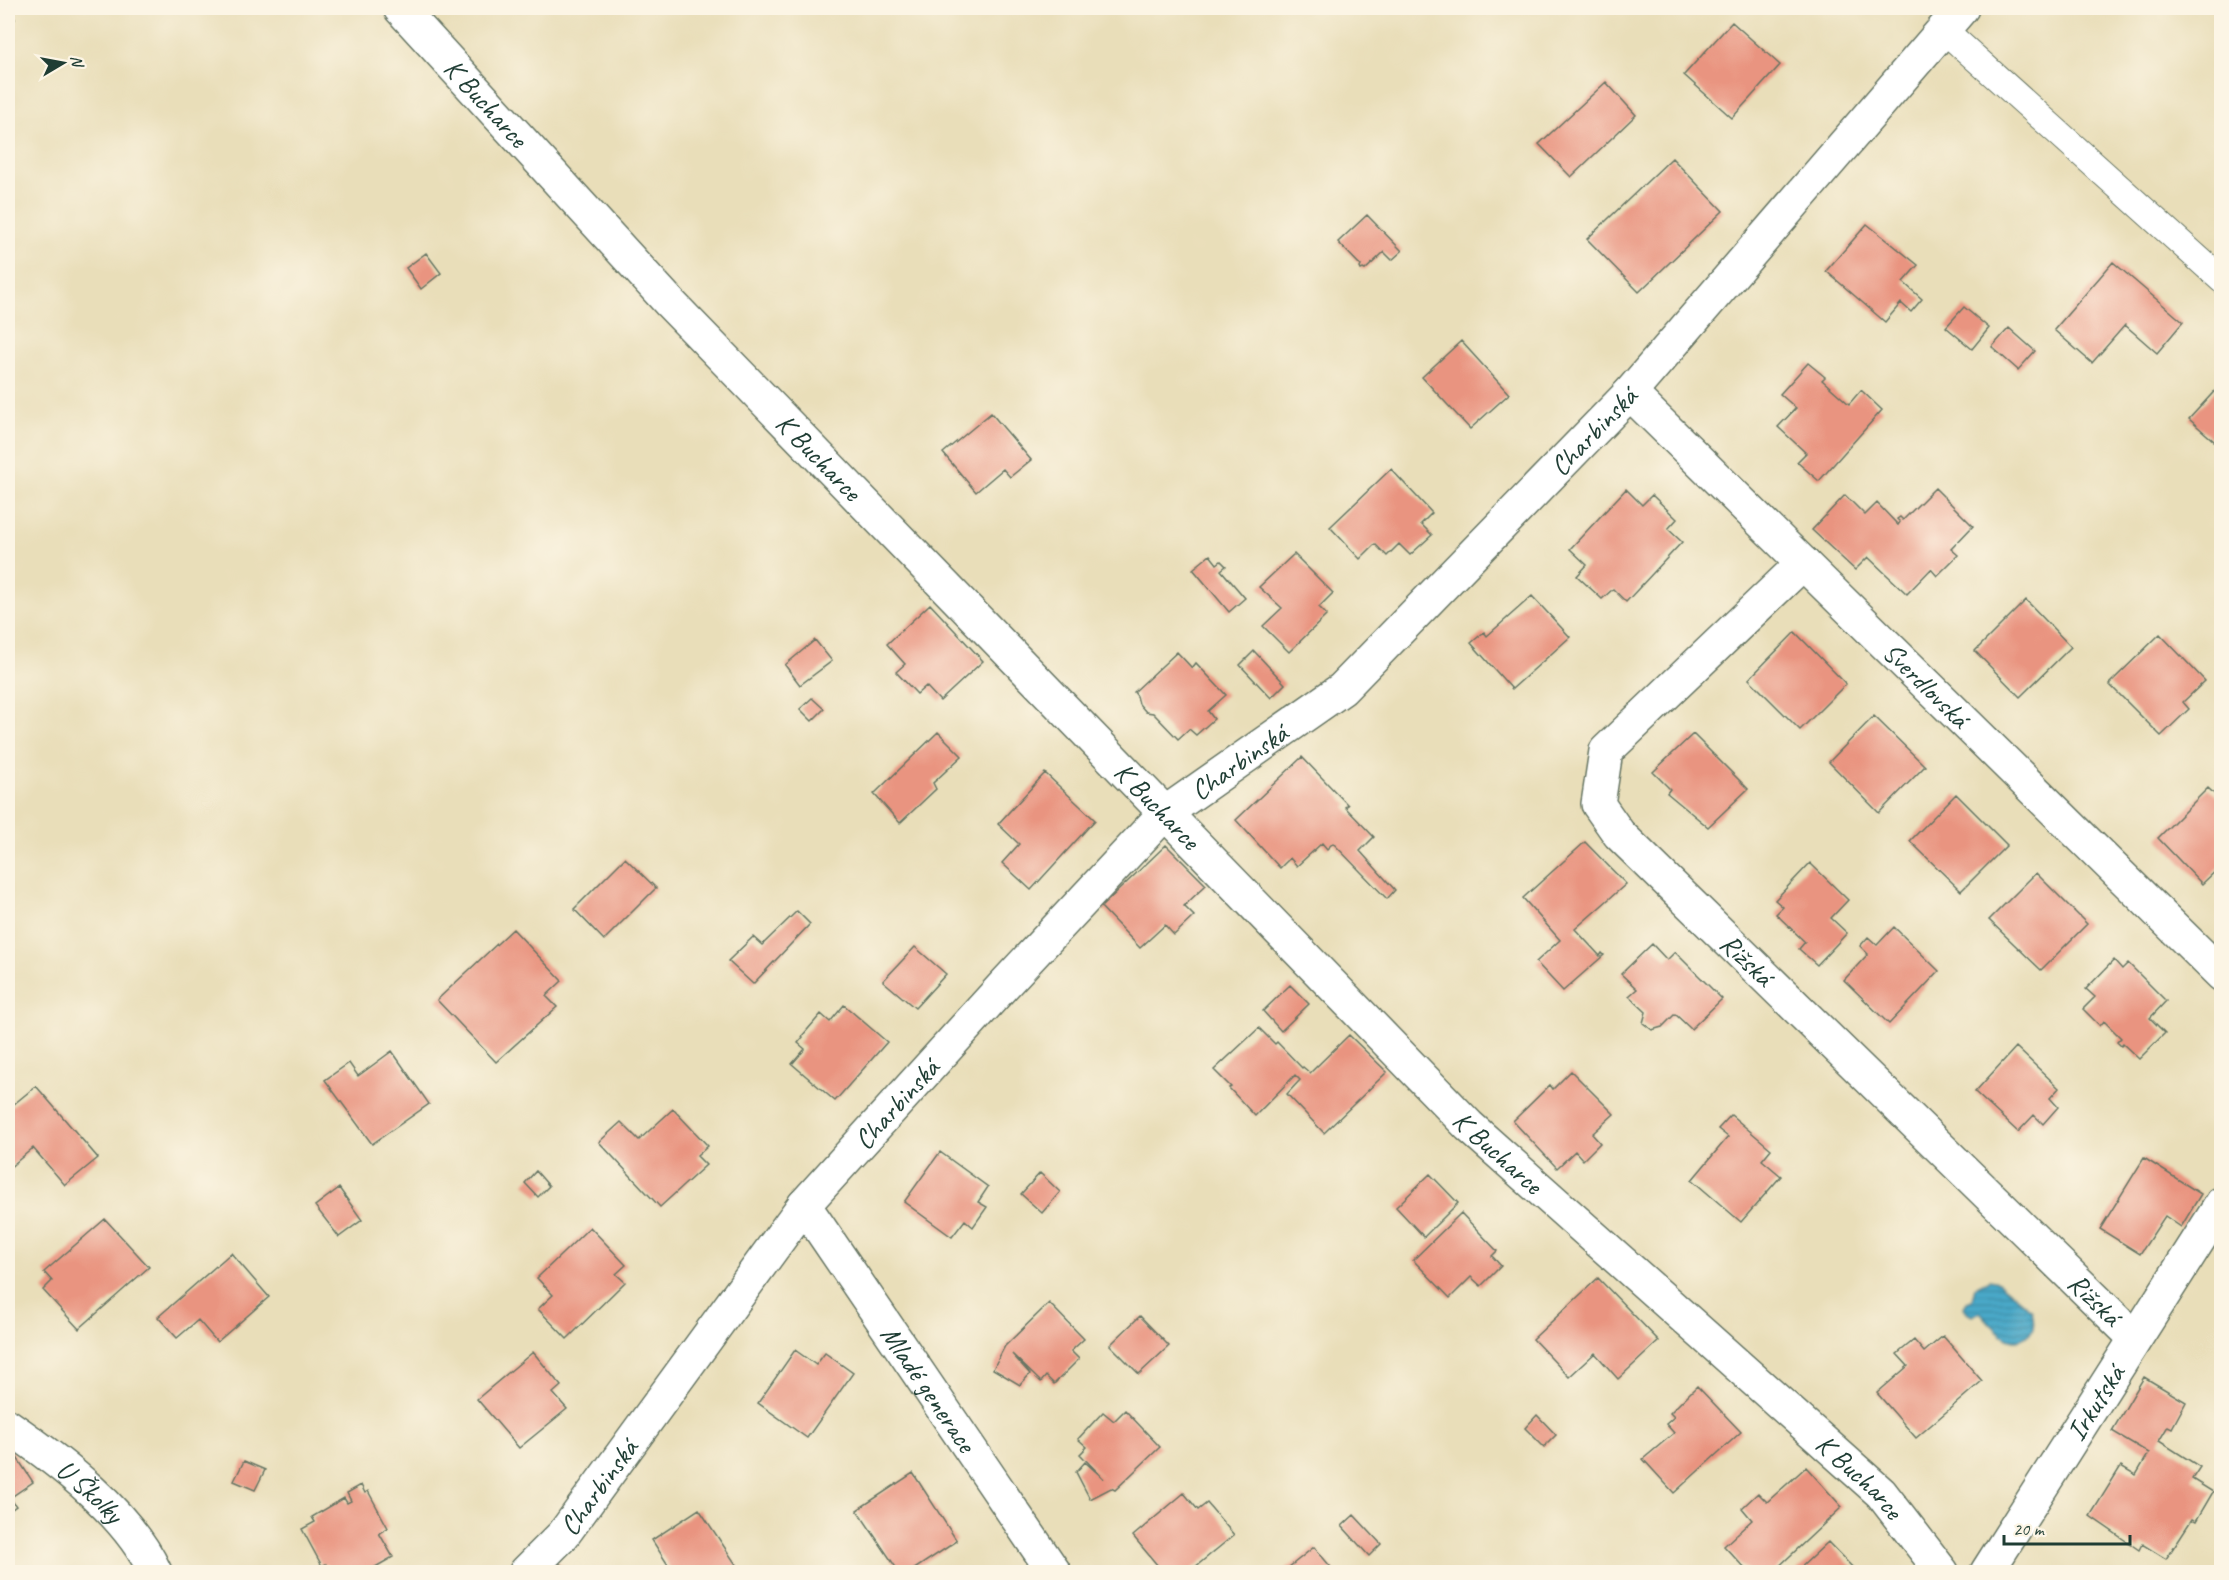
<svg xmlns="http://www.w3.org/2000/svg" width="2229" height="1580" font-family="Caveat,sans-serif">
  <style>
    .water { fill: url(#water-rules); stroke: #34727e; stroke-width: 1.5 }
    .building { fill: #e99480 }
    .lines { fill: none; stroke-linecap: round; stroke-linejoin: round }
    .service-casing { stroke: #667563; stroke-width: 28 }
    .minor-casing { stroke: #667563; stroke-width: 36 }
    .service { stroke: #fff; stroke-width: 26 }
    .minor { stroke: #fff; stroke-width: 33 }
    .labels { text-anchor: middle; stroke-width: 4.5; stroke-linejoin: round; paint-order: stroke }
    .street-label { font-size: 28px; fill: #1f3d34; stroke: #fcf5e5 }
  </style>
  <defs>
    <pattern id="water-rules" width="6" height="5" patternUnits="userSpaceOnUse" patternTransform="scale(1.5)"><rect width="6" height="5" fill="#49a8c8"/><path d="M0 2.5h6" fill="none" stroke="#3c8aa3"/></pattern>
  </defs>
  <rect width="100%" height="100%" fill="#fcf5e5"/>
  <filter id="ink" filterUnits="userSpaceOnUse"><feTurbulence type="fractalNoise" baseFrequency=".0167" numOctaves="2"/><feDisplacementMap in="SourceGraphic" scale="12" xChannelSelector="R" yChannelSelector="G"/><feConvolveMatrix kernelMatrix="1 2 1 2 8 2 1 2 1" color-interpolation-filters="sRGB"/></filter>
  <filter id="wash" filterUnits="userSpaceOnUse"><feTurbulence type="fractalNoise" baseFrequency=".008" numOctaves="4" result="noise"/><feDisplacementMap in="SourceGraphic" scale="24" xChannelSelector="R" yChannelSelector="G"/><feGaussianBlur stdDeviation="1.35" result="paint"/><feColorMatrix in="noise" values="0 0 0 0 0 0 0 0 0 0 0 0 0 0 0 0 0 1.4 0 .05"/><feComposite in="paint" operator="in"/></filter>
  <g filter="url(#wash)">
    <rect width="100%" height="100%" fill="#e9deb9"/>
    <path class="water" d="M 1989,1280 L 1998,1282 L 2032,1310 C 2034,1321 2036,1329 2026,1336 C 2009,1350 1991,1323 1980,1312 L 1972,1316 L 1967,1313 L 1964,1307 L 1967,1302 L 1972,1300 L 1975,1287 Z"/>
    <g id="blocks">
      <path class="building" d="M 8,10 L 15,19 L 8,24 Z
        M 1732,22 L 1780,65 L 1732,118 L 1684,75 Z
        M 1606,82 L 1636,115 L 1571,177 L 1539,144 Z
        M 1672,158 L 1723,211 L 1639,292 L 1587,239 Z
        M 1367,215 L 1402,251 L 1392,260 L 1384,252 L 1365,270 L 1363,269 L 1361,270 L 1360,268 L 1361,266 L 1338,242 Z
        M 1867,224 L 1918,265 L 1903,282 L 1922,299 L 1911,312 L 1901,303 L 1885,322 L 1826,271 Z
        M 426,253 L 441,273 L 421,289 L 406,268 Z
        M 2113,262 L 2183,322 L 2157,353 L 2125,325 L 2092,363 L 2054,330 Z
        M 1964,307 L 1989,328 L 1972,349 L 1946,327 Z
        M 2009,328 L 2035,351 L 2018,370 L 1992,347 Z
        M 1461,341 L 1509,394 L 1470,429 L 1422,377 Z
        M 1808,363 L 1825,377 L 1822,380 L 1849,404 L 1861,390 L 1882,410 L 1819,481 L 1797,462 L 1806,453 L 1778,427 L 1796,408 L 1780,394 Z
        M 2222,383 L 2222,448 L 2189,419 Z
        M 991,413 L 1031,460 L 1010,477 L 1003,469 L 976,492 L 943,453 Z
        M 1391,469 L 1432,513 L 1421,524 L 1432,535 L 1410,555 L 1399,544 L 1387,556 L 1375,544 L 1360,559 L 1330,527 Z
        M 1935,488 L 1973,526 L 1951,549 L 1958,555 L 1937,576 L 1931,569 L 1907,594 L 1868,557 L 1855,570 L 1812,530 L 1845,495 L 1865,515 L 1877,503 L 1898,525 L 1900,522 L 1897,519 L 1900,517 L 1903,520 Z
        M 1626,489 L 1642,505 L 1652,495 L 1677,519 L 1668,529 L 1682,542 L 1626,602 L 1613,589 L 1602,599 L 1577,576 L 1587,565 L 1570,549 Z
        M 1294,554 L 1333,593 L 1319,607 L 1327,615 L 1289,652 L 1263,626 L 1282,608 L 1259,587 Z
        M 1210,555 L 1217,564 L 1221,561 L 1226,566 L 1221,570 L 1245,598 L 1229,612 L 1193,569 Z
        M 1532,596 L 1570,637 L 1512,689 L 1471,643 L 1484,632 L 1487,636 Z
        M 2026,600 L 2071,647 L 2020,697 L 1975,651 Z
        M 930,604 L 983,661 L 940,701 L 926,686 L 917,694 L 896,672 L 905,664 L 887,644 Z
        M 1795,632 L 1846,684 L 1800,730 L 1749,679 Z
        M 2160,634 L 2205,681 L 2183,702 L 2189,709 L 2161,736 L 2109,684 Z
        M 815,640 L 832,661 L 800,685 L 785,665 Z
        M 1254,651 L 1285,684 L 1271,698 L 1240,665 Z
        M 1177,652 L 1192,668 L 1196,663 L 1226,695 L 1208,711 L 1214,719 L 1196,735 L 1189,729 L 1178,739 L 1153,713 L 1146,712 L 1139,704 L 1137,696 L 1134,692 Z
        M 812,698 L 824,709 L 812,721 L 800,709 Z
        M 1874,716 L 1925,766 L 1879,813 L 1829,762 Z
        M 938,732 L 962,756 L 933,783 L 936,789 L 900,823 L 874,794 Z
        M 1693,734 L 1748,789 L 1708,827 L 1667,793 L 1670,789 L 1653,772 Z
        M 1302,757 L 1348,805 L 1345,807 L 1374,837 L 1360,851 L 1395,890 L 1387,899 L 1333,843 L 1327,849 L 1322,843 L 1297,866 L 1290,858 L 1280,868 L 1236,820 Z
        M 1045,773 L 1095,820 L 1031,890 L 1002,863 L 1019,844 L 998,824 Z
        M 2208,788 L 2222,801 L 2222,865 L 2202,884 L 2158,838 Z
        M 1956,794 L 2007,845 L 1961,891 L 1910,841 Z
        M 1585,842 L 1626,884 L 1575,929 L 1600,956 L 1602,953 L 1604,955 L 1563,991 L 1536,962 L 1560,940 L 1523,898 Z
        M 1166,845 L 1206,885 L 1184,906 L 1194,916 L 1174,935 L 1165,925 L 1140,948 L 1101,907 Z
        M 625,858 L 656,888 L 604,940 L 574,909 Z
        M 1810,863 L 1848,900 L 1831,918 L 1847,933 L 1817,965 L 1799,949 L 1805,942 L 1776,914 L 1783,907 L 1775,900 Z
        M 2036,873 L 2087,924 L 2041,970 L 1989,920 Z
        M 797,911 L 810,924 L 753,984 L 728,961 L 753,937 L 762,945 Z
        M 1894,927 L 1939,971 L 1889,1024 L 1844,980 L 1868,954 L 1860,946 L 1868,937 L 1877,945 Z
        M 513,929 L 562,981 L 546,996 L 557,1007 L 496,1062 L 437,1000 Z
        M 1652,944 L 1667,960 L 1675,952 L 1722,999 L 1691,1029 L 1675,1014 L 1662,1027 L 1652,1030 L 1643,1023 L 1646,1012 L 1629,996 L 1637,989 L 1621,974 Z
        M 915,947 L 946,974 L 915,1008 L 883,981 Z
        M 2114,960 L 2122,969 L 2128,963 L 2166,1001 L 2150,1018 L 2165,1033 L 2139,1059 L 2123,1044 L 2121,1046 L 2117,1042 L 2121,1038 L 2104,1021 L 2100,1026 L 2083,1009 L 2095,997 L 2086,989 Z
        M 1290,985 L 1309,1004 L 1281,1031 L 1263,1011 Z
        M 844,1005 L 887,1042 L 835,1101 L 792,1064 L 805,1049 L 798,1043 L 803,1037 L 802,1036 L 821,1014 L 830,1022 Z
        M 1259,1028 L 1275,1044 L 1277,1042 L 1302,1068 L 1303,1067 L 1310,1073 L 1349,1035 L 1387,1072 L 1324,1133 L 1287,1094 L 1300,1080 L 1295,1075 L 1255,1116 L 1229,1088 L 1231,1087 L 1214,1070 Z
        M 2016,1047 L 2059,1088 L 2050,1098 L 2058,1107 L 2043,1124 L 2034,1115 L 2018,1132 L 1975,1092 Z
        M 392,1051 L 429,1104 L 372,1144 L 325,1080 L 349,1063 L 358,1076 Z
        M 1571,1071 L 1614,1114 L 1592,1134 L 1600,1143 L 1583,1160 L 1575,1151 L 1557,1168 L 1513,1121 L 1550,1085 L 1553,1089 Z
        M 36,1086 L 98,1158 L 65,1185 L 33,1148 L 8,1169 L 8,1109 Z
        M 673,1109 L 708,1146 L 697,1156 L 706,1165 L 660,1207 L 599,1142 L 621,1122 L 639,1140 Z
        M 1731,1115 L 1771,1149 L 1762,1160 L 1781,1176 L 1741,1222 L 1692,1180 L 1728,1137 L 1718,1129 Z
        M 940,1152 L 988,1187 L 978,1202 L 987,1207 L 973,1227 L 965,1220 L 952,1237 L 904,1202 Z
        M 2144,1158 L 2201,1194 L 2181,1227 L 2165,1216 L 2140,1254 L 2100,1229 Z
        M 536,1171 L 549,1186 L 538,1197 L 525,1183 Z
        M 1040,1173 L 1060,1192 L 1042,1213 L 1021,1194 Z
        M 1430,1174 L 1458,1203 L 1424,1237 L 1396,1207 Z
        M 339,1188 L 362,1220 L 339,1237 L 315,1206 Z
        M 1461,1213 L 1497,1251 L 1492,1256 L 1501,1266 L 1481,1286 L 1471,1277 L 1450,1298 L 1413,1260 Z
        M 105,1219 L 149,1267 L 79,1329 L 43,1290 L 52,1281 L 44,1272 Z
        M 590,1227 L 626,1265 L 616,1274 L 625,1282 L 567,1339 L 538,1309 L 553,1295 L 537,1278 Z
        M 231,1253 L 269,1297 L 217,1342 L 198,1320 L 177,1338 L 158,1317 Z
        M 1598,1278 L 1659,1341 L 1618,1379 L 1595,1353 L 1569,1377 L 1533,1339 Z
        M 1049,1303 L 1084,1339 L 1071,1351 L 1079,1359 L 1054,1384 L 1046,1376 L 1041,1382 L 1012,1354 L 1030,1374 L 1020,1385 L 993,1369 L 1005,1346 Z
        M 1140,1316 L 1169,1346 L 1139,1374 L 1110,1345 Z
        M 1943,1336 L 1982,1381 L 1916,1438 L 1877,1393 L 1908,1366 L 1897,1354 L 1914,1340 L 1924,1352 Z
        M 795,1350 L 816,1365 L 825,1353 L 853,1373 L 807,1438 L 758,1403 Z
        M 533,1352 L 561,1386 L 553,1393 L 567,1409 L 519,1448 L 477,1399 Z
        M 2144,1377 L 2186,1402 L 2172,1428 L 2168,1426 L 2159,1441 L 2200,1467 L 2192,1479 L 2213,1492 L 2196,1521 L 2192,1519 L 2166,1559 L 2142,1544 L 2139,1550 L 2090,1516 L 2121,1466 L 2136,1475 L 2149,1453 L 2112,1431 Z
        M 1697,1386 L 1741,1432 L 1674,1493 L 1643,1459 L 1674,1433 L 1666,1424 L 1674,1417 L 1670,1413 Z
        M 1125,1410 L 1160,1447 L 1115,1490 L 1111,1488 L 1090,1499 L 1076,1472 L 1085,1462 L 1104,1479 L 1080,1454 L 1087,1447 L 1078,1439 L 1103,1412 L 1114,1421 Z
        M 1537,1415 L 1556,1435 L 1544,1447 L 1525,1428 Z
        M 10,1447 L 33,1482 L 10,1498 L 16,1506 L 8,1512 L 8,1449 Z
        M 244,1461 L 265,1470 L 255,1490 L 234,1481 Z
        M 1806,1467 L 1842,1507 L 1773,1572 L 1748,1572 L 1724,1546 L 1752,1520 L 1742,1508 L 1758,1493 L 1767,1502 Z
        M 913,1473 L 957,1541 L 910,1572 L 899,1572 L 857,1510 Z
        M 361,1485 L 365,1493 L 368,1491 L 388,1528 L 379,1533 L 393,1557 L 370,1570 L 372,1572 L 330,1572 L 326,1564 L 322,1566 L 302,1529 L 315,1522 L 312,1517 L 344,1498 L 347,1503 L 351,1501 L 347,1493 Z
        M 1184,1493 L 1198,1510 L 1207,1503 L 1234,1535 L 1189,1572 L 1163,1572 L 1133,1536 Z
        M 699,1509 L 741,1572 L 664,1572 L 670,1568 L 652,1540 Z
        M 1354,1515 L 1381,1544 L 1369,1556 L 1342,1526 Z
        M 1828,1542 L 1857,1572 L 1799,1572 L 1797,1571 Z
        M 1314,1547 L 1335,1572 L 1283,1572 Z
        M 556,1561 L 571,1572 L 547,1572 Z"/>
    </g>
  </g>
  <g filter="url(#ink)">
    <use href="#blocks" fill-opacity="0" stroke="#667563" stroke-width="1.5"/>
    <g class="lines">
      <g class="service-casing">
        <path id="service" d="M 1943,29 L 2222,280"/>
      </g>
      <g class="minor-casing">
        <g id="minor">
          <path id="s1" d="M 400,8 L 670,303 L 1469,1126 L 1881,1493 L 1942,1572"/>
          <path id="s2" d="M 1630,393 L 2222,975"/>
          <path id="s3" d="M 1803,563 L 1606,751 L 1598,804 L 1619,834 L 2135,1338"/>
          <path id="s4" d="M 804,1205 L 1054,1572"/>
          <path id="s5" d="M 8,1426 C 60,1462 128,1513 155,1572"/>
          <path id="s6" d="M 526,1572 L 563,1535 L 804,1205 L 1003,986 L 1165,813 L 1342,689 L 1630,393 L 1962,8"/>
          <path id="s7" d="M 1987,1572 L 2222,1203"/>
        </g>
      </g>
      <use href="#service" class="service"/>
      <use href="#minor" class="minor"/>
    </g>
  </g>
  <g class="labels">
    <g class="street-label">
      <text dy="10" stroke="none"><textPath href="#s1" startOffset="128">K Bucharce</textPath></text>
      <text dy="10" stroke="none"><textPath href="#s6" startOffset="1570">Charbinská</textPath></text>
      <text dy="10" stroke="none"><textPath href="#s1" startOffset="614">K Bucharce</textPath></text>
      <text dy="10" stroke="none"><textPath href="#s2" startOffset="416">Sverdlovská</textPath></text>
      <text dy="10" stroke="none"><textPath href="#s6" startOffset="1084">Charbinská</textPath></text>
      <text dy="10" stroke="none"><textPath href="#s1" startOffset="1100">K Bucharce</textPath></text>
      <text dy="10" stroke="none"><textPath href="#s3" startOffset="542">Rižská</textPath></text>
      <text dy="10" stroke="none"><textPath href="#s6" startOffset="598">Charbinská</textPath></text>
      <text dy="10" stroke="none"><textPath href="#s1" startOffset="1586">K Bucharce</textPath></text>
      <text dy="10" stroke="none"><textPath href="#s3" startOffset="1028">Rižská</textPath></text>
      <text dy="10" stroke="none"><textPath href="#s4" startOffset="222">Mladé generace</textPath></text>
      <text dy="10" stroke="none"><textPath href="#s7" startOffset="201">Irkutská</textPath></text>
      <text dy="10" stroke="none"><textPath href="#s1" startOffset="2072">K Bucharce</textPath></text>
      <text dy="10" stroke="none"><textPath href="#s6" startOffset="112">Charbinská</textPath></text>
      <text dy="10" stroke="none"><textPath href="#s5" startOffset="105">U Školky</textPath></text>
    </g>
  </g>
  <rect width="2229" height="1580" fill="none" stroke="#fcf5e5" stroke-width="30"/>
  <g transform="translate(63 63) rotate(80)" stroke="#fcf5e5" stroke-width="4.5" paint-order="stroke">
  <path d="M0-4.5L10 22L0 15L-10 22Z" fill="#1f3d34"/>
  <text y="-9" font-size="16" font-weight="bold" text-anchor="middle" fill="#1f3d34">N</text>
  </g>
  <path d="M2004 1535v9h126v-9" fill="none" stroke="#1f3d34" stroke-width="3"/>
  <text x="2013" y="1535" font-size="18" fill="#1f3d34" stroke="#fcf5e5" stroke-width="4.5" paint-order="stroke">20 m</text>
</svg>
